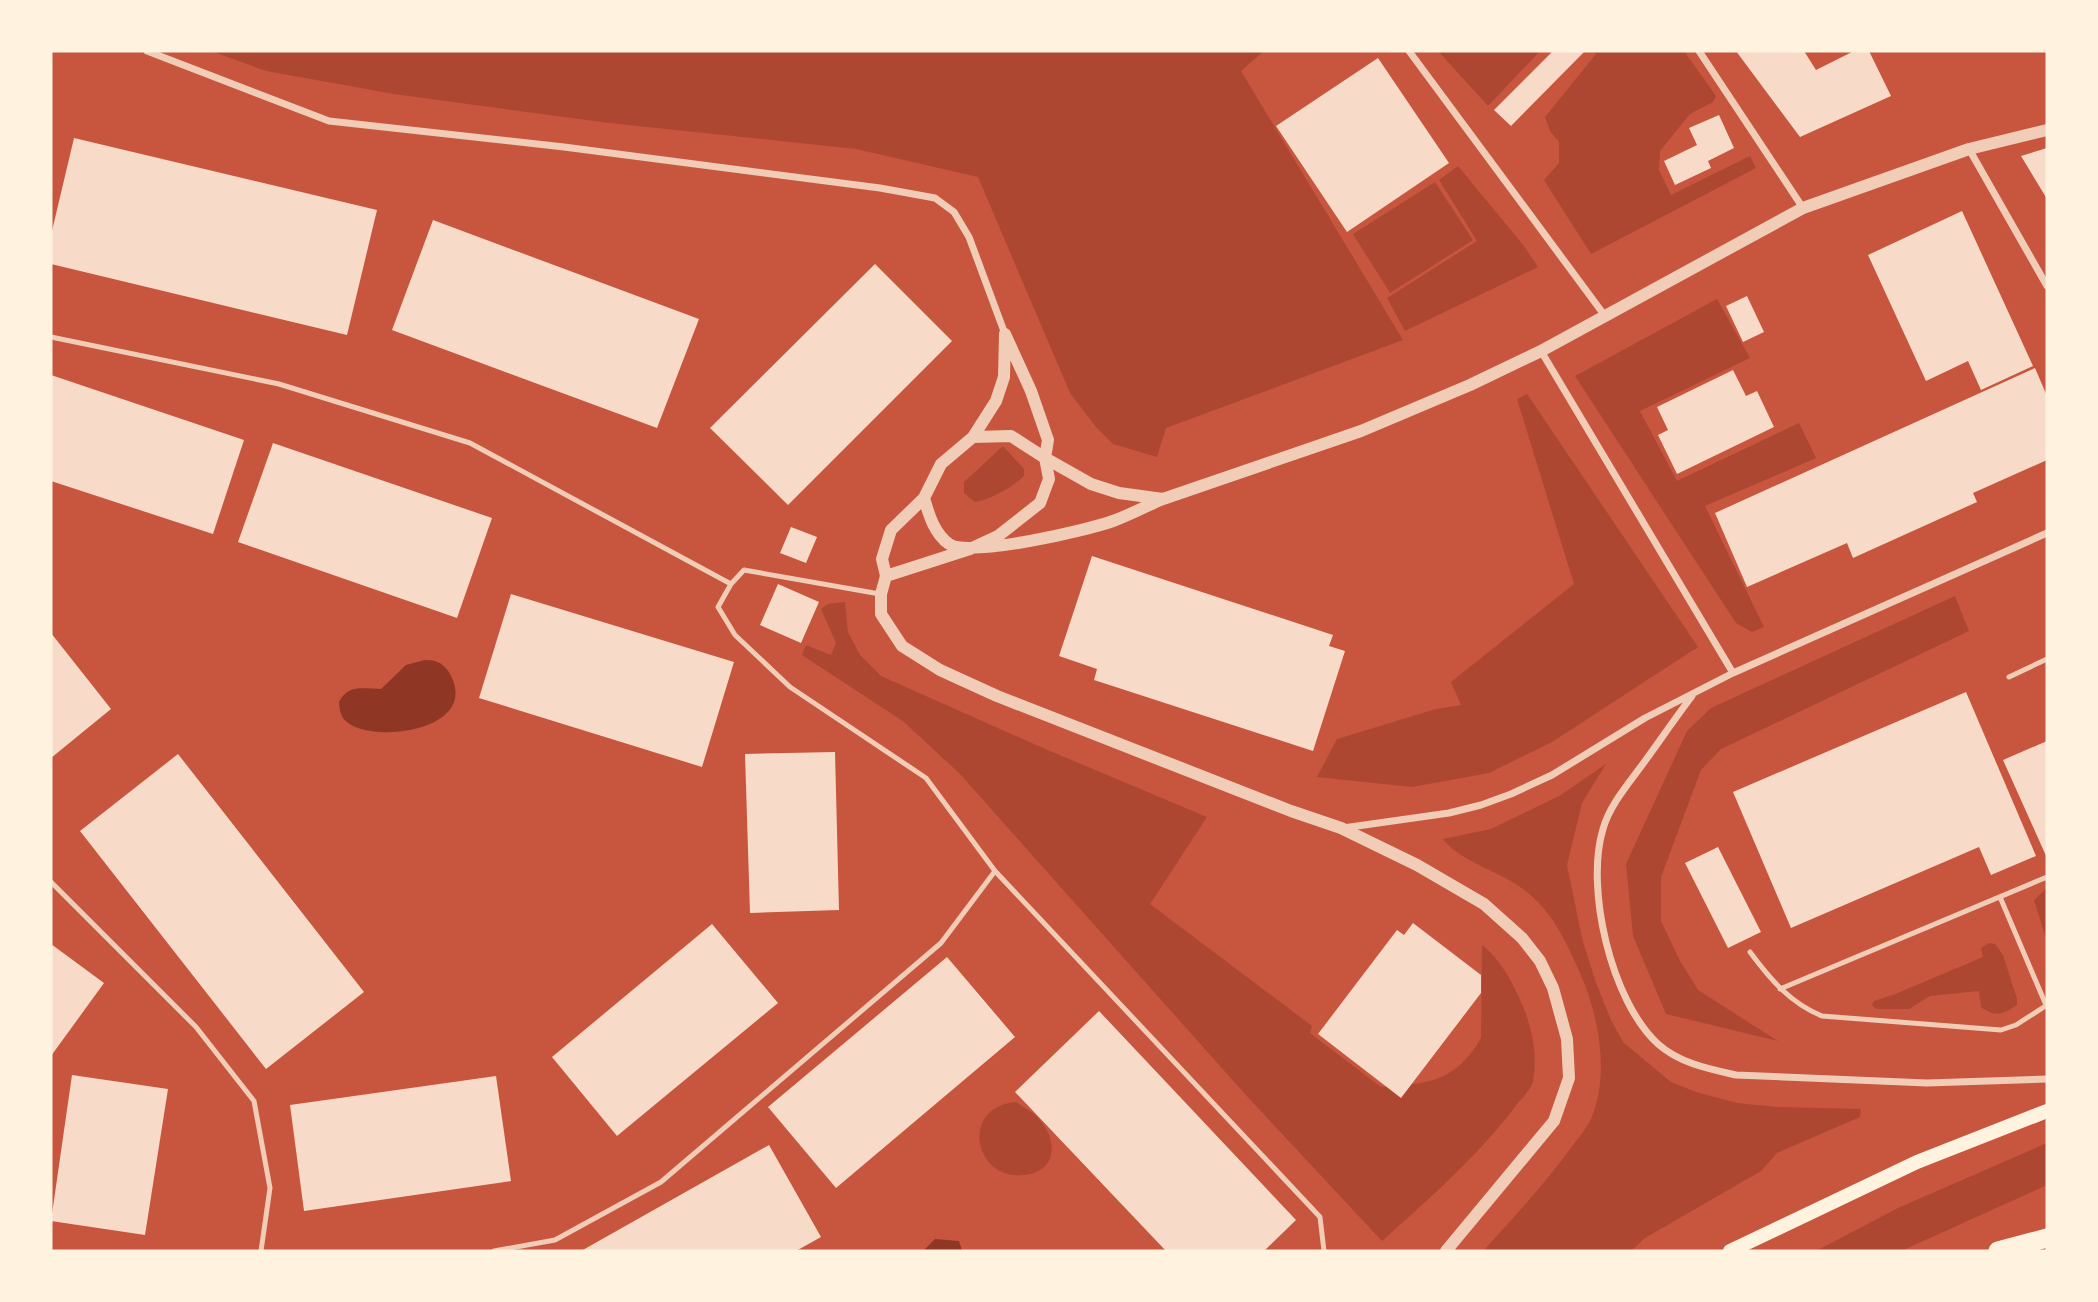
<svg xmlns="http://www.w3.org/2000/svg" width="2098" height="1302" font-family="'Varela Round',sans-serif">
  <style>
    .green { fill: #ae4732 }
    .water { fill: #8f3625 }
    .building { fill: #f7dbc8 }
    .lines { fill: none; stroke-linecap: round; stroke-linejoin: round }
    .service { stroke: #f1ccb7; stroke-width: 5 }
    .minor { stroke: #f1ccb7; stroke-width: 7 }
    .tertiary { stroke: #f1ccb7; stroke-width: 12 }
    .secondary { stroke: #fff3e0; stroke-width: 14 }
    .trunk { stroke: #fff3e0; stroke-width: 19 }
  </style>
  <rect width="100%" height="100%" fill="#c8553d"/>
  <path class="green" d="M 211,51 L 1264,51 L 1241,71 L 1403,340 L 1166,428 L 1157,457 L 1113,444 L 1096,427 L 1070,393 L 978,177 L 856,149 L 609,123 L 394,94 L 266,71 Z
    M 1438,51 L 1540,51 L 1488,106 Z
    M 1593,51 L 1684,51 L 1716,96 L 1713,102 L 1690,114 L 1660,151 L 1659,170 L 1671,195 L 1750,156 L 1756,168 L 1591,254 L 1544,180 L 1559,163 L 1559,142 L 1550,131 L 1545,117 L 1596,54 Z
    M 1458,166 L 1524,246 L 1538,267 L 1405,331 L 1387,298 L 1477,241 L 1439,180 Z
    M 1435,182 L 1473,240 L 1390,293 L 1353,234 Z
    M 1717,299 L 1750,358 L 1640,411 L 1677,481 L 1799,423 L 1816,458 L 1705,506 L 1764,627 L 1752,632 L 1736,623 L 1575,376 Z
    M 1527,394 L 1698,647 L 1552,742 L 1489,773 L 1412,787 L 1317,777 L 1337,739 L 1436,709 L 1461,705 L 1451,682 L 1574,584 L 1517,399 Z
    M 1003,446 L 1024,469 L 1024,476 C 1013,487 990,500 975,502 L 964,493 L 964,482 Z
    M 1955,596 L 1969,631 L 1721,749 L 1701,770 L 1661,877 L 1661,921 L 1679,959 L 1698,990 L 1778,1041 L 1666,1014 L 1633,936 L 1626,864 L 1687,731 L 1711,708 Z
    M 845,602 L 848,632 L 860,655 L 881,676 L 1043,748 L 1207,817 L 1150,904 L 1312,1026 L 1310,1033 L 1381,1087 C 1427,1084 1456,1082 1481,1038 L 1482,945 C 1500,959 1512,981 1521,1002 C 1532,1026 1538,1055 1533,1081 C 1532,1088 1523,1097 1518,1103 C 1480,1154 1430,1198 1382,1241 L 1244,1093 L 960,774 L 904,722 L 802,655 L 806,645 L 831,655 L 836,643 L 821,609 L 828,604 Z
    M 1606,764 L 1582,803 L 1567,865 L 1582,938 L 1595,980 L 1611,1020 L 1623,1042 L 1671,1082 L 1696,1092 L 1737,1103 L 1777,1107 L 1861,1109 L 1860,1117 L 1777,1153 L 1761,1171 L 1645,1238 L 1631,1251 L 1483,1251 C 1514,1217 1546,1183 1573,1145 C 1579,1137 1587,1128 1591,1119 C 1610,1074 1599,1016 1580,973 C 1567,944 1554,914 1528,893 C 1504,872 1461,863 1443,839 L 1491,829 L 1559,796 Z
    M 2047,888 L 2047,942 L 2034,900 Z
    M 1989,943 L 1995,944 L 2003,955 L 2017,999 L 2017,1005 C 2003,1014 1996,1018 1981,1007 L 1979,991 L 1930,996 L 1909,1009 L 1876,1009 L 1872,1005 L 1874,1001 L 1893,995 L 1983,957 L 1981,948 Z
    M 1016,1102 C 1023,1107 1032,1111 1038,1118 C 1055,1135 1060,1167 1030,1174 C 975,1187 957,1107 1016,1102 Z
    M 2047,1143 L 2047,1185 L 1901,1251 L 1816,1251 L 1898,1208 Z"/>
  <path class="water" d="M 425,660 C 438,660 445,664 451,676 C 480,733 363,746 343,718 C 340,713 339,707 339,702 C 348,684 363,689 381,689 L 406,665 Z
    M 935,1239 L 959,1241 L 962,1251 L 923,1251 Z"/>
  <path class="building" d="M 1553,51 L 1585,51 L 1511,126 L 1494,110 Z
    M 1736,51 L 1804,51 L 1816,70 L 1854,51 L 1869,51 L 1891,96 L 1800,137 Z
    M 1378,58 L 1449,163 L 1347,232 L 1276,126 Z
    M 1719,115 L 1734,148 L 1708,161 L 1711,168 L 1675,185 L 1664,161 L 1697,145 L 1689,128 Z
    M 74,138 L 377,210 L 347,335 L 51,264 L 51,235 Z
    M 2047,148 L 2047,199 L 2021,156 Z
    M 1962,211 L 2033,366 L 1981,390 L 1968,361 L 1926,381 L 1868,255 Z
    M 433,220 L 699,319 L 657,428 L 392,330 Z
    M 875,264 L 952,341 L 788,505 L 710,428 Z
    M 1747,296 L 1764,332 L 1743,342 L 1726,306 Z
    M 2035,368 L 2047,396 L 2047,460 L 1973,493 L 1977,502 L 1853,558 L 1847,543 L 1747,587 L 1715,513 Z
    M 1733,370 L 1746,396 L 1757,391 L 1774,427 L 1677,474 L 1658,435 L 1668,430 L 1657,407 Z
    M 51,375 L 244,440 L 213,534 L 51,481 Z
    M 273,443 L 492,518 L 457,618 L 238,542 Z
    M 791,527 L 817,537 L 806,563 L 780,553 Z
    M 1092,556 L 1333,635 L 1329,646 L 1345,651 L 1313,751 L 1094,680 L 1097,669 L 1059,656 Z
    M 778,584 L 819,602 L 801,643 L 760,625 Z
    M 511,594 L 734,662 L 702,767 L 479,698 Z
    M 51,633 L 111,709 L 51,758 Z
    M 1966,692 L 2036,856 L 1991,875 L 1979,847 L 1791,928 L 1733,792 Z
    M 2047,741 L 2047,858 L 2003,760 Z
    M 835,752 L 839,910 L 750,913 L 745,754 Z
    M 178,754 L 364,992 L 266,1069 L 80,831 Z
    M 1718,847 L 1761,932 L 1728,948 L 1685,863 Z
    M 1413,923 L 1481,975 L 1481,993 L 1401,1098 L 1318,1034 L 1397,930 L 1404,935 Z
    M 712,924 L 778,1003 L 617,1136 L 552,1057 Z
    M 51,944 L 104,983 L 51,1056 Z
    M 947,957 L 1015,1037 L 836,1188 L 768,1107 Z
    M 1099,1011 L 1296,1220 L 1264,1251 L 1166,1251 L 1015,1092 Z
    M 72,1075 L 168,1089 L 145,1235 L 51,1221 Z
    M 496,1076 L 511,1181 L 304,1211 L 290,1105 Z
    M 769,1145 L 821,1237 L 796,1251 L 581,1251 Z"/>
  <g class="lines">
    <path class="service" d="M 51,337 L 279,384 L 470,443 L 731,584
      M 880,594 L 744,570 L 731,584 L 718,607 L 735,635 L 790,687 L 926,778 L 995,871
      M 2009,677 L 2047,659
      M 51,882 L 196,1027 L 254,1101 L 270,1188 L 261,1251
      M 2000,897 L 2046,1005
      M 1750,952 C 1770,979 1790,1003 1822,1016 L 2001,1030 L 2016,1025 L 2047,1005
      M 1780,989 L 2047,877
      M 494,1251 L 555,1240 L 661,1182 L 941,943 L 995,871 L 1320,1217 L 1324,1251"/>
    <path class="minor" d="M 147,51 L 329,121 L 564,147 L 880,188 L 935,198 L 954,212 L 969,237 L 1005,334
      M 1409,51 L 1605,316
      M 1699,51 L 1803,208
      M 1969,149 L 2047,286
      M 1541,351 L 1733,673
      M 1692,696 C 1676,717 1661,739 1645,761 C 1630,782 1610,804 1603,829 C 1585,888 1611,1001 1658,1044 C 1679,1063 1709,1069 1736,1075 L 1927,1083 L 2047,1079
      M 1343,828 L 1449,813 L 1481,805 L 1511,794 L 1552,775 L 1645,718 L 1733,673 L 2047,533"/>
    <path class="tertiary" d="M 924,498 L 891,530 L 882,559 L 886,576 L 970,549 L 998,536 L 1040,503 L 1049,479 L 1045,458 L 1048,440 L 1031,391 L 1005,334 L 1004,377 L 996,401 L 973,437 L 941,464 L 924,498 C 929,515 934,533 949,544 C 969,558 1088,530 1113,521 C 1130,515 1146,506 1163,499 L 1119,493 L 1091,484 L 1045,458 L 1011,436 L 973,437
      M 1163,499 L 1361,431 L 1470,385 L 1541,351 L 1803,208 L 1969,149 L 2047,130
      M 886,576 L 881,594 L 881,614 L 902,646 L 940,670 L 997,696 L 1291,811 L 1341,828 L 1417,865 L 1484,904 L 1522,938 L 1540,961 L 1553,988 L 1567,1039 L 1569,1078 L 1554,1121 L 1446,1251"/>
    <path class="secondary" d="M 1730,1251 L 1917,1162 L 2047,1111"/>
    <path class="trunk" d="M 1998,1251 L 2047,1238"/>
  </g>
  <rect width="2098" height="1302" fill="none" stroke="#fff3e0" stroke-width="105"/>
</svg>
